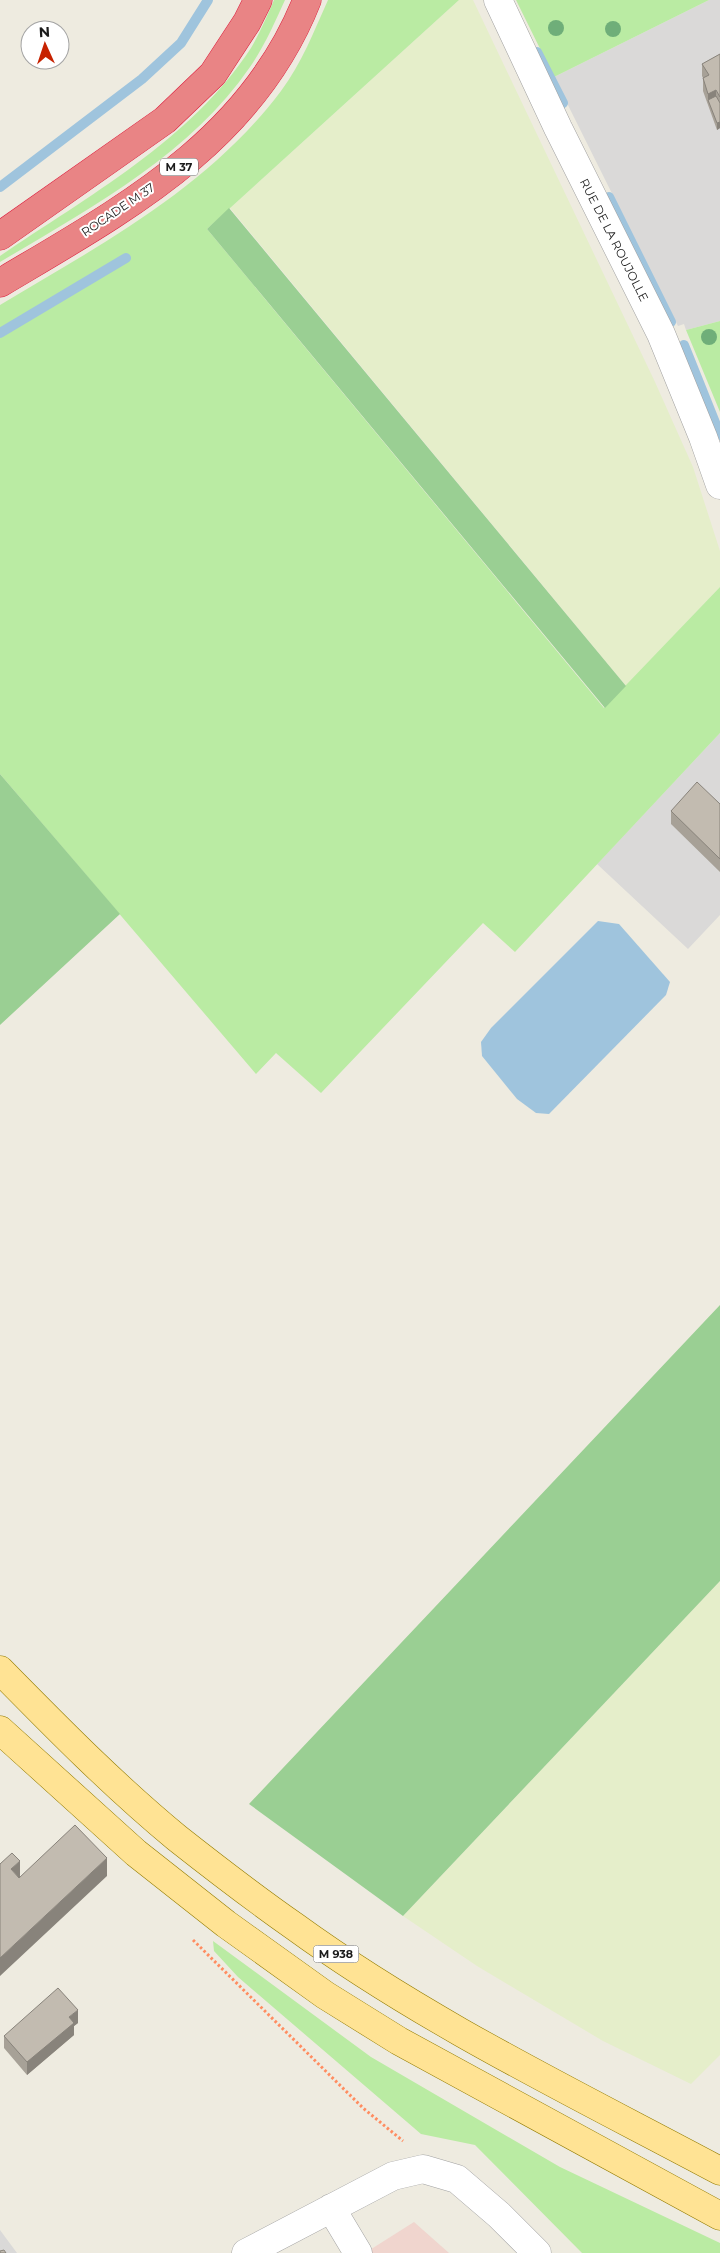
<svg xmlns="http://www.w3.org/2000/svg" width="720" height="2253" font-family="Montserrat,sans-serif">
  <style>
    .residential { fill: #dad9d8 }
    .commercial { fill: #f0d5ce }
    .farmland { fill: #e5eeca }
    .grass { fill: #baeba3 }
    .forest { fill: #9acf93 }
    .water { fill: #9fc4dd }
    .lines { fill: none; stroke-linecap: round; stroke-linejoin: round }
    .stream { stroke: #9fc4dd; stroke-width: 10 }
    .minor-casing { stroke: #a2a2a2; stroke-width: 29 }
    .major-casing { stroke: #937c00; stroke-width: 29 }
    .highway-casing { stroke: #dc1d3e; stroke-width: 29 }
    .path { stroke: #ff8c60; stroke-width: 3; stroke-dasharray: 2.5 2.5; stroke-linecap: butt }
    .minor { stroke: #fff; stroke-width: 28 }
    .major { stroke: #ffe394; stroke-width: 28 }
    .highway { stroke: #e98485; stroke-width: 28 }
    .tree { fill: #6fae79 }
    .wall { fill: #a7a197 }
    .shaded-wall { fill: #88837b }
    .building { fill: #c2bbb0; stroke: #88837b }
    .labels { text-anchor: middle; stroke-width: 4; stroke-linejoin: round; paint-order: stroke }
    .shield { fill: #fff; stroke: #5f5f5f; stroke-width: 1 }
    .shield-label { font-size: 11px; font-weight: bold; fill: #1b1b1b }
    .street-label { font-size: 12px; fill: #1b1b1b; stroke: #fff }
  </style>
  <rect width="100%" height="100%" fill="#eeebe0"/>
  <path class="residential" d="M 709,0 L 720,0 L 720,321 L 686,330 L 684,324 L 678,326 L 554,77 Z
    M 720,733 L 720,915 L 688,949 L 597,864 Z
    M 0,2230 L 17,2253 L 0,2253 Z"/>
  <path class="commercial" d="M 414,2222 L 449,2253 L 365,2253 Z"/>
  <path class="farmland" d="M 459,0 L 473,0 L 655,382 L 693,467 L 720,551 L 720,587 L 626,686 L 230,208 Z
    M 720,1581 L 720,2055 L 691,2084 L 603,2041 L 477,1966 L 403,1916 Z"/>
  <path class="grass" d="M 274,0 L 285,0 C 275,22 264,47 250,67 C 190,155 89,209 0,262 L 0,256 C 88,196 191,140 251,48 C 260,33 267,16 274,0 Z
    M 328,0 L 459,0 L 207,229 L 604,708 L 720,587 L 720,733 L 515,952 L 483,923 L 321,1093 L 276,1053 L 256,1074 L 0,774 L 0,305 C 102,244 208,188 281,91 C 302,63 314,31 328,0 Z
    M 516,0 L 709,0 L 554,77 Z
    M 720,321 L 720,412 L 686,330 Z
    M 213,1941 L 371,2057 L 560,2167 L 720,2243 L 720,2253 L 582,2253 L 475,2145 L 421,2134 L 238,1977 L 214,1951 Z"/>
  <path class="forest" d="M 229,208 L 626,686 L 605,708 L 207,229 Z
    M 0,774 L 120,914 L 0,1025 Z
    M 720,1305 L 720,1581 L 403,1916 L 249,1804 Z"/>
  <path class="water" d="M 598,921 L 619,924 L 670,982 L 666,995 L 549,1114 L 536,1113 L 517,1099 L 482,1056 L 481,1042 L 491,1028 Z"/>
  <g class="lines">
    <path class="stream" d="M 537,52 L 563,103
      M 0,187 L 142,79 L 181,43 L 208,0
      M 609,197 L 671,322
      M 0,333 L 126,258
      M 684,345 L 720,435"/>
    <g class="minor-casing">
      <path id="minor" d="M 498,0 L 558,128 L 661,334 L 703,437 L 720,485
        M 331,2208 L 358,2253
        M 246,2253 L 393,2176 L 423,2169 L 457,2179 L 499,2215 L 537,2253"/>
    </g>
    <g class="major-casing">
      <path id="major" d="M 0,1670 C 57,1728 114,1786 177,1838 C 215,1868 254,1898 294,1926 C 426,2022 576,2094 720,2171
        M 0,1730 L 136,1853 L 226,1924 L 325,1995 L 399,2041 L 720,2216"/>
    </g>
    <g class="highway-casing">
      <path id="highway" d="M 0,236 L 165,120 L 213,74 L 247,22 L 258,0
        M 0,283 C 124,209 251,142 307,0"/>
    </g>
    <path class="path" d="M 193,1940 L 363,2108 L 403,2141"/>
    <use href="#minor" class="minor"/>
    <use href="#major" class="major"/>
    <use href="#highway" class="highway"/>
  </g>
  <g class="tree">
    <circle cx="556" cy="28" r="8"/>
    <circle cx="613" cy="29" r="8"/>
    <circle cx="709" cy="337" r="8"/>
  </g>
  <path class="wall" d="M 720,54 L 720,128 L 717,130 L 703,91 L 703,78 L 702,76 L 702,64 Z
    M 720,804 L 720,872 L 671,824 L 671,811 Z
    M 78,2023 L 74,2026 L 74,2035 L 27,2075 L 4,2048 L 4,2036 Z"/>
  <path class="shaded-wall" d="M 716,90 L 716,103 L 708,100 L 708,106 L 708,94 Z
    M 720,122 L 720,128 L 717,130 L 717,123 Z
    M 107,1858 L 107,1876 L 0,1976 L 0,1958 Z
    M 20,1861 L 20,1879 L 11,1869 Z
    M 78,2010 L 78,2023 L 74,2026 L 74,2035 L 27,2075 L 27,2062 L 69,2017 Z"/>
  <path class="building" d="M 720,54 L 720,97 L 716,90 L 708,94 L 703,78 L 709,75 L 702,64 Z
    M 716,96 L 720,103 L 720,122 L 717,123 L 708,100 Z
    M 697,782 L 720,804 L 720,859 L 671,811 Z
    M 75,1825 L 107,1858 L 0,1958 L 0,1864 L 12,1853 L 20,1861 L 11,1869 L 19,1878 Z
    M 58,1988 L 78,2010 L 69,2017 L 74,2023 L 27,2062 L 4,2036 Z
    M 4,2250 L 6,2253 L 0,2253 L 0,2251 Z"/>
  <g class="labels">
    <g class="shield">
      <rect x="160" y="158.5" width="38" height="17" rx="4"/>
      <rect x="313.5" y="1945.5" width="45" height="17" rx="4"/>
    </g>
    <g class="shield-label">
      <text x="179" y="171">M 37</text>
      <text x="336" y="1958">M 938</text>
    </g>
    <g class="street-label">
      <text transform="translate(118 210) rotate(-34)" y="4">ROCADE M 37</text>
      <text transform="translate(614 240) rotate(63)" y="4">RUE DE LA ROUJOLLE</text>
    </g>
  </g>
  <g transform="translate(45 45) rotate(357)"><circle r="24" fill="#ffffff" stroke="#a4a4a4"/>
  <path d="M0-4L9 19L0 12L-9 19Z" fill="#c72200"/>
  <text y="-8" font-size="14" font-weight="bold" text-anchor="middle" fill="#1b1b1b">N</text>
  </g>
</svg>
